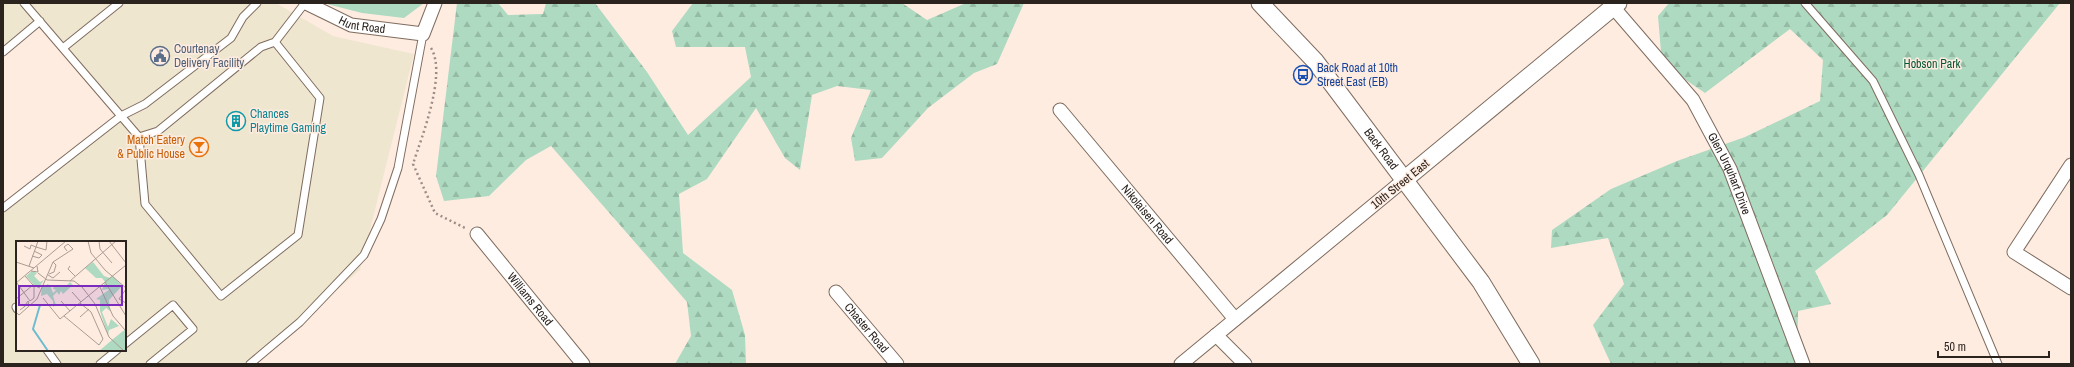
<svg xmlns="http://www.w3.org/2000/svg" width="2074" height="367" font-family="'Archivo Narrow',sans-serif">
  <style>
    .commercial { fill: #efe6d0; fill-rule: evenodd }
    .green { fill: #addac0 }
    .forest { fill: url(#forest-firs) }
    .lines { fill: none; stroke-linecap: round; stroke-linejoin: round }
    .service-casing { stroke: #7f6c5f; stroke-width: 9 }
    .minor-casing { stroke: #7f6c5f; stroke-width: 15 }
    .tertiary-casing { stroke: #7f6c5f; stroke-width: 19 }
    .path { stroke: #9c8e86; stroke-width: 2.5; stroke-dasharray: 2 3; stroke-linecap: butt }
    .service { stroke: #fff; stroke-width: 7 }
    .minor { stroke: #fff; stroke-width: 13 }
    .tertiary { stroke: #fff; stroke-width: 17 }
    .labels { text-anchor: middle; stroke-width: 3; stroke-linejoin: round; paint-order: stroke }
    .street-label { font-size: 12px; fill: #2b231e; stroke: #ffece1 }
    .service-label { font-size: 12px; fill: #4e5e75; stroke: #ffece1; text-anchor: start }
    .park-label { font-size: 12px; fill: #045737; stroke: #ffece1 }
    .transit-label { font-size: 12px; fill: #164399; stroke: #ffece1; text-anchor: start }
    .culture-label { font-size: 12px; fill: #0d838f; stroke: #ffece1; text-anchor: start }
    .food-label { font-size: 12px; fill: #c56008; stroke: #ffece1; text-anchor: end }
    .inset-river { fill: none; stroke: #6ebcd0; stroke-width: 2 }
    .inset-road { fill: none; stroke: #aa9c93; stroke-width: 1 }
    .view { fill: #7b2cbf; fill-opacity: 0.15; stroke: #7b2cbf; stroke-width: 2 }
    .inset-edge { fill: none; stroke: #2b231e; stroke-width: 2 }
  </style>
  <defs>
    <pattern id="forest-firs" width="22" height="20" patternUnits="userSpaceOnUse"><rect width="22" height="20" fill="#addac0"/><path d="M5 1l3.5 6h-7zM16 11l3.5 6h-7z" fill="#95bba5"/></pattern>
  </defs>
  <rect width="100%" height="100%" fill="#ffece1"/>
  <path class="commercial" d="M 3,3 L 276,3 L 333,36 L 414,54 L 360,270 L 251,364 L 3,364 L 3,208 L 121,116 L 40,21 L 3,52 ZM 17,242 L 125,242 L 125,350 L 17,350 Z"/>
  <path class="green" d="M 323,3 L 424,3 L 404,18 L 362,13 Z"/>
  <path class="forest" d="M 457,3 L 498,3 L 508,15 L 543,14 L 546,3 L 595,3 L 647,72 L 688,135 L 751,77 L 745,47 L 676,47 L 672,31 L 693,3 L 902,3 L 927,20 L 966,3 L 1024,3 L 997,64 L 974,73 L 928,108 L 882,158 L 855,161 L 851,138 L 871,90 L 837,86 L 812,95 L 800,170 L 785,158 L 756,108 L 707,179 L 679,194 L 683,253 L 732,290 L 745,335 L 746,364 L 675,364 L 691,336 L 687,302 L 551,146 L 526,160 L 489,196 L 444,201 L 436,176 Z
    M 1669,3 L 2060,3 L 1887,215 L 1815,271 L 1831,304 L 1798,311 L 1797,364 L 1611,364 L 1593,325 L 1624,284 L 1608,238 L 1551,248 L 1552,230 L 1611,189 L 1677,161 L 1745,137 L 1820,101 L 1823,60 L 1790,29 L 1705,93 L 1662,64 L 1658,16 Z"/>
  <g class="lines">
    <g class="service-casing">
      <path id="service" d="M 24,3 L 139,137 L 145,204 L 221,296 L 298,235 L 320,98 L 275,42 L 305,3
        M 1805,3 L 1873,81 L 1919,175 L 1998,364
        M 63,48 L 119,3
        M 3,52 L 40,21
        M 139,137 L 158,131 L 261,47 L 275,42
        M 3,208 L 121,116 L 145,104 L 231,38 L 243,17 L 257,3
        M 16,307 L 17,309
        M 125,344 L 173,305 L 193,329 L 150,364
        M 47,350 L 57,364
        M 100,364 L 117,350
        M 250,364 L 300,322 L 364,255 L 381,219 L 398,168 L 423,34"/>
    </g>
    <g class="minor-casing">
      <g id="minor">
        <path id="s1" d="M 306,3 L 351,25 L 423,34 L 435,3"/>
        <path id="s2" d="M 1613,7 L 1693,100 L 1730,169 L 1803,364"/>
        <path id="s3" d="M 1060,110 L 1235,319"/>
        <path d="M 2071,165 L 2014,252 L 2071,288"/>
        <path id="s4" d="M 477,234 L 583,364"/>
        <path id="s5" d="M 836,292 L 897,364"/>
        <path d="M 1216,335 L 1245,364"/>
        <path d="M 1181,364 L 1404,180"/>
      </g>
    </g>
    <g class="tertiary-casing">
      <g id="tertiary">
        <path id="s6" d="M 1260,3 L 1315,61 L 1481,282 L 1531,364"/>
        <path d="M 1404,180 L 1618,3"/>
      </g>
    </g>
    <path class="path" d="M 431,48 C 447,74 422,136 413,164 L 435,213 L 465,228"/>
    <use href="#service" class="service"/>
    <use href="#minor" class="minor"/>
    <use href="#tertiary" class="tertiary"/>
  </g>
  <defs>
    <g id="civic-ring" transform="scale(1)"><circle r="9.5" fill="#ffece1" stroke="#5c6f8a" stroke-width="1.5"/><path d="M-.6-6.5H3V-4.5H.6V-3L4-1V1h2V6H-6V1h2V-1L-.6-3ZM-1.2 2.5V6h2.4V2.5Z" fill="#5c6f8a"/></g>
    <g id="bus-ring" transform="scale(1)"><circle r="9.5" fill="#ffece1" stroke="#1a4fb4" stroke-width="1.5"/><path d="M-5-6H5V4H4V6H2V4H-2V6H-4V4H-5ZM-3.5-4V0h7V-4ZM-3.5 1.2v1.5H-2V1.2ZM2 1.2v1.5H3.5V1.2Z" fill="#1a4fb4"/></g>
    <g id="building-ring" transform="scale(1)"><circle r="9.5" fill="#ffece1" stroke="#0f9aa8" stroke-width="1.5"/><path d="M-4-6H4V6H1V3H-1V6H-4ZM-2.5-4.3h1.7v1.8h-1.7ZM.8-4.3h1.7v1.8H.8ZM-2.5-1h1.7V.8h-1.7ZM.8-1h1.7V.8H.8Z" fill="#0f9aa8"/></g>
    <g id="bar-ring" transform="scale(1)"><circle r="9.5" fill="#ffece1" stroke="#e8710a" stroke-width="1.5"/><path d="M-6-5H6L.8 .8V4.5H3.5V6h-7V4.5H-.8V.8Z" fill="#e8710a"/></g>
  </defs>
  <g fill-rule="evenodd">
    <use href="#civic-ring" x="160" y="56"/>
    <use href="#bus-ring" x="1303" y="75"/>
    <use href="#building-ring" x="236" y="121"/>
    <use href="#bar-ring" x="199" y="147"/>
  </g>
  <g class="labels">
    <g class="street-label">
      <text dy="4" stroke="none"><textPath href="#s1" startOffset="61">Hunt Road</textPath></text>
      <text dy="4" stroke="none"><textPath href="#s6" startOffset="190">Back Road</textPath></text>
      <text dy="4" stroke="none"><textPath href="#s2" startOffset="205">Glen Urquhart Drive</textPath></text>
      <text transform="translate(1400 184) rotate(-39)" y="4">10th Street East</text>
      <text dy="4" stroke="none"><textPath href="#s3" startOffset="136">Nikolaisen Road</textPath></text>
      <text dy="4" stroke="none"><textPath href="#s4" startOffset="84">Williams Road</textPath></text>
      <text dy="4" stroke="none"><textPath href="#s5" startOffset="47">Chaster Road</textPath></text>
    </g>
    <g class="service-label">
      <text x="174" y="53">Courtenay<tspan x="174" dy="14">Delivery Facility</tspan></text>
    </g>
    <g class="park-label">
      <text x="1932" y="68">Hobson Park</text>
    </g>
    <g class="transit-label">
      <text x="1317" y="72">Back Road at 10th<tspan x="1317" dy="14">Street East (EB)</tspan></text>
    </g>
    <g class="culture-label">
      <text x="250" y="118">Chances<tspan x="250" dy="14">Playtime Gaming</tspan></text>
    </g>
    <g class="food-label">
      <text x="185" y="144">Match Eatery<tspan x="185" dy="14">&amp; Public House</tspan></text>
    </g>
  </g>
  <g transform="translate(16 241)">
    <rect width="110" height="110" fill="#ffece1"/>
    <path d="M 16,30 L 21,32 L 18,35 L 24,41 L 28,39 L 23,46 L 19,45 L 10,35 ZM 110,88 L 110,110 L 83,110 L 96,99 Z" fill="#addac0"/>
    <path d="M 77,21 L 88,35 L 94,37 L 97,35 L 106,45 L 93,59 L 94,70 L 90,67 L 86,71 L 92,86 L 95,78 L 103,85 L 93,89 L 92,94 L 84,70 L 84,59 L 80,58 L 94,48 L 86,49 L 89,41 L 86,37 L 80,37 L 69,27 ZM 54,41 L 57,44 L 47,53 L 45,50 L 43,54 L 41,51 L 37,55 L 40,64 L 37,66 L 37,60 L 31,53 L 25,55 L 26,44 L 29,46 L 31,43 L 34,44 L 37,52 L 40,49 L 37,48 L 38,45 L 49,46 ZM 110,88 L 110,110 L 108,110 L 96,99 Z" fill="#addac0"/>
    <path class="inset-river" d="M 24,64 L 17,88 L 32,110"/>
    <path class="inset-road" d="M 72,0 L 75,12 L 89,29 L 110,47M 83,0 L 84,8 L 96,22M 93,0 L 110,22M 8,5 L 14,8 L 15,4 L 20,6 L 22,0M 16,15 L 23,17 L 26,14 L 18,10M 0,21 L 18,27M 13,25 L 20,6 L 30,9 L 31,0M 54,25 L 52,28 L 59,35M 15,30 L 22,31 L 21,25M 22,32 L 31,39 L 58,40 L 66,46 L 79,63 L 93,96 L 108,110M 33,33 L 38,31 L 40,24 L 37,21M 32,34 L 37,37 L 44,31M 9,35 L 17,44 L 24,47M 54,40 L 100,0M 89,41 L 110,75M 0,42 L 50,0M 1,42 L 14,60 L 18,57 L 18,45M 84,46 L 97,75 L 109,89M 110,48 L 103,58 L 110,62M 56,51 L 65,61M 27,57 L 44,78 L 110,24M 0,58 L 17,44M 45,60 L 54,70M 4,69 L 8,66 L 13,62 L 12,60 L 8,66M 0,71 L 3,74 L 21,58 L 37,21 L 57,8 L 52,3 L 48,6 L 51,10M 48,75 L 83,104 L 87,98 L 75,71 L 64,62M 64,76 L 73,68"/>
    <path class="view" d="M 3,45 L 106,45 L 106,64 L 3,64 Z"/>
    <rect width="110" height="110" class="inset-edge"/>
  </g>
  <rect width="2074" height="367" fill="none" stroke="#2b231e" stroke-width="8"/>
  <path d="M1938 351v6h111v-6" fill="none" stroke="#2b231e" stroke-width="2"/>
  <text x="1944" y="351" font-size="12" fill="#2b231e" stroke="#ffece1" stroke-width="3" paint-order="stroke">50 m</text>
</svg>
